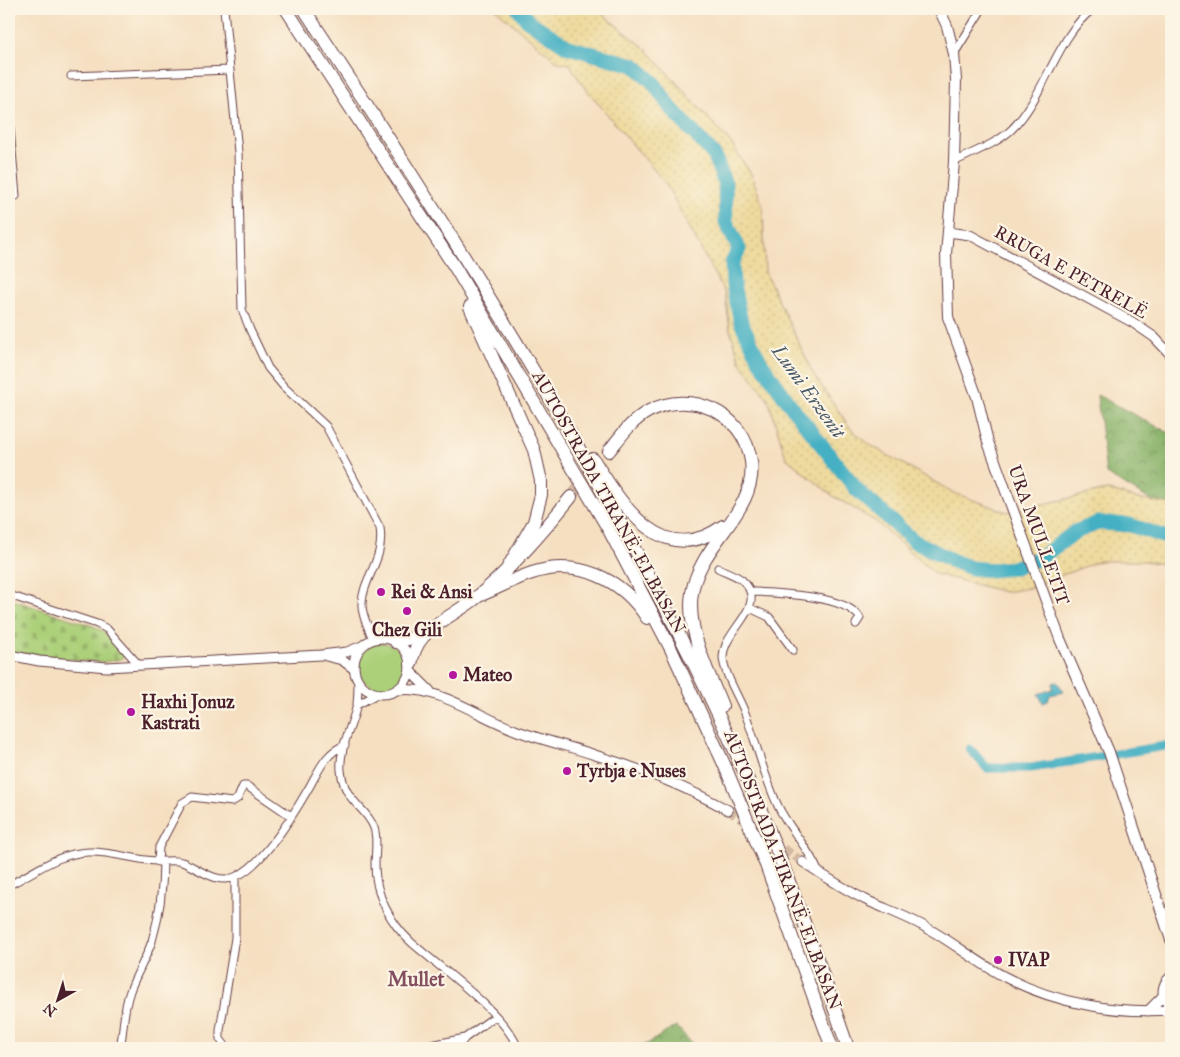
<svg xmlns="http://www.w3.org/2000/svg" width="1180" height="1057" font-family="'IM FELL Great Primer',serif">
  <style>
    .grass { fill: #acd079; stroke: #7b7852 }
    .forest { fill: url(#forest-crowns); stroke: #6a684a }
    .sand { fill: url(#sand-dots); stroke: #9c7c64 }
    .cemetery { fill: url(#cemetery-stones); stroke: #7b7852 }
    .water { fill: url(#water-ripples); stroke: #486877 }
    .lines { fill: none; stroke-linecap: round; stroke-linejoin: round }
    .canal { stroke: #45b0c3; stroke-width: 9 }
    .river { stroke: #45b0c3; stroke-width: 15 }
    .secondary-tunnel { stroke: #d3b9a3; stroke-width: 9; stroke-dasharray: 9 4.5; stroke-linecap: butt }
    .motorway-tunnel { stroke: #d3b9a3; stroke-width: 12; stroke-dasharray: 12 6; stroke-linecap: butt }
    .minor-casing { stroke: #643c42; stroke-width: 9 }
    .tertiary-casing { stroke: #643c42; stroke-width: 11 }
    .secondary-casing { stroke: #643c42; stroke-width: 11 }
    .primary-casing { stroke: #643c42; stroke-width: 12 }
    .motorway-casing { stroke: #643c42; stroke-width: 14 }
    .minor { stroke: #fff; stroke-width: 7 }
    .tertiary { stroke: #fff; stroke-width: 9 }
    .secondary { stroke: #fff; stroke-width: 9 }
    .primary { stroke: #fff; stroke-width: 10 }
    .motorway { stroke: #fff; stroke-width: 12 }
    .poi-dot { fill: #b5179e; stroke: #fcf5e5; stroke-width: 2 }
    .labels { text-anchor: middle; stroke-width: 4.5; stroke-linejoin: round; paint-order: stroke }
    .street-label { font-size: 18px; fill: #4a1f2b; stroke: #fcf5e5 }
    .poi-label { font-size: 18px; font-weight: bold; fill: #4a1f2b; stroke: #fcf5e5; text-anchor: start }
    .water-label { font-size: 19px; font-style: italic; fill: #485968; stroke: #fcf5e5 }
    .quarter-label { font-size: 20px; font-weight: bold; fill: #834f60; stroke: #fcf5e5 }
  </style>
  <defs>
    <pattern id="forest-crowns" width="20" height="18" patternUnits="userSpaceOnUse" patternTransform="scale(1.25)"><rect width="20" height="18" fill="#89b269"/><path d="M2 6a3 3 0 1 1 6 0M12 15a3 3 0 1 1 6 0" fill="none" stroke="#729057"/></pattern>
    <pattern id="sand-dots" width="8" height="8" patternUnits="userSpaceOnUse" patternTransform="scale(1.25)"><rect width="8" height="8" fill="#eeda9e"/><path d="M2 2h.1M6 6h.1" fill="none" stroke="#cebb88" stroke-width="1.8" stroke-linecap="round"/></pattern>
    <pattern id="cemetery-stones" width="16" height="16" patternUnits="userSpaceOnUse" patternTransform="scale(1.25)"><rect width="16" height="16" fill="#acd079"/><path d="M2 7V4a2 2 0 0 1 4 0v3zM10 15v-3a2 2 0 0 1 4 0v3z" fill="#96b269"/></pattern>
    <pattern id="water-ripples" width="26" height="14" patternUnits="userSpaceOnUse" patternTransform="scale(1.25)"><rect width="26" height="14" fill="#45b0c3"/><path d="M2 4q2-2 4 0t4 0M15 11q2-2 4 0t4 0" fill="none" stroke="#3c8f9f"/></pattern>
  </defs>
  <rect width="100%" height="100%" fill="#fcf5e5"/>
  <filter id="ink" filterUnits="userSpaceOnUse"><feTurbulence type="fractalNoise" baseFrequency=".02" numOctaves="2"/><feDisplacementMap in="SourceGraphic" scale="10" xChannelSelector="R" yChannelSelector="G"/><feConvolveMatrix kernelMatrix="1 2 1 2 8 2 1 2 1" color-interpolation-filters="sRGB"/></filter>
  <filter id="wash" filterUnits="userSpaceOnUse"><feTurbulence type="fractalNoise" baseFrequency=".0096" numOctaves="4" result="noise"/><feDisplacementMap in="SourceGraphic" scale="20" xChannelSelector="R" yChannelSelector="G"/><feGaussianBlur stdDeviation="1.12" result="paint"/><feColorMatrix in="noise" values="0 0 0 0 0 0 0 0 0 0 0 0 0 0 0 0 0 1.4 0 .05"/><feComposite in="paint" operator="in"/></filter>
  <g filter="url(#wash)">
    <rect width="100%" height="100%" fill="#f5dfc1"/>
    <path class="grass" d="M359 666a23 23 0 1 1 46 0a23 23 0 1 1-46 0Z"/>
    <path class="forest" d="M 1097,395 L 1171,434 L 1171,512 L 1106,474 Z
      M 676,1026 L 696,1048 L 524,1048 L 535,1045 L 603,1048 L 647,1044 Z"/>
    <path class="sand" d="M 495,9 L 596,9 L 645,48 L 731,143 L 751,174 L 763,207 L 765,272 L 814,375 L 851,429 L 870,445 L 954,493 L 1007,512 L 1107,490 L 1142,500 L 1171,504 L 1171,565 L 1144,561 L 1099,561 L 1029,588 L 1005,592 L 935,574 L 875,521 L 833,496 L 786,458 L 768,399 L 741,363 L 730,330 L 725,294 L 666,184 L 581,83 L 570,64 L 558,62 Z"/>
    <path class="cemetery" d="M 9,599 L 93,626 L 104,632 L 124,655 L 121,659 L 104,662 L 83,661 L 9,651 Z"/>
    <path class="water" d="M 1057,681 L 1064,692 L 1050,695 L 1048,701 L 1043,703 L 1038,694 L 1053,689 L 1053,683 Z"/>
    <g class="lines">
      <path class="canal" d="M 970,749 L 987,768 L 1031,768 L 1171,745"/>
      <path class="river" d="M 519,9 L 527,20 L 568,47 L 634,65 L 653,82 L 670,107 L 714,155 L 725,184 L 726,222 L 739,249 L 732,263 L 733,285 L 741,322 L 760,361 L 791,406 L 857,490 L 914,541 L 955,562 L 971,568 L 990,570 L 1013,568 L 1040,558 L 1075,532 L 1098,523 L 1130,525 L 1171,539"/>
    </g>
  </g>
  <g filter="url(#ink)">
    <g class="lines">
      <path class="secondary-tunnel" d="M 728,810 L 803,862"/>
      <path class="motorway-tunnel" d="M 571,497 L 609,451"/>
      <g class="minor-casing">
        <path id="minor" d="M 224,9 L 238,152 L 242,309 L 250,330 L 268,368 L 284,387 L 326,426 L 380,528 C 385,560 363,577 362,603 C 361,615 369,628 373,640
          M 954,54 L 982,9
          M 71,76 L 230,70
          M 9,117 L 16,196
          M 954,162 C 973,152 996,144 1011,130 C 1045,97 1057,35 1093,9
          M 718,568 C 726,572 736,575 742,580 C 773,608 715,633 724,664 C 728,681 739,697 745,713 C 757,744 764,777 778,806 C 789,829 808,847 818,871
          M 751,592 C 777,593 846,595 860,618 L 856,624
          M 9,595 L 97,624 L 107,629 L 138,664
          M 750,608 L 769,617 L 793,650
          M 358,681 C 358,688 358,696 357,704 C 353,725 339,747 341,770 C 344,803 366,806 374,828 C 378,839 375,853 375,865 C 375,894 390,923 411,942 C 442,970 502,1010 518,1048
          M 357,705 L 377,694
          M 158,862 L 159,847 L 182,803 L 192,797 L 232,802 L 238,798 L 243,786 L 247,786 L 291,816
          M 9,885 C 36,872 57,853 89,852 C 111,851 133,860 156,861 C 165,862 173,859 182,862 C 198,868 217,885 235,877 C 263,865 292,817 307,791 C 318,773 324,753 345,745
          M 120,1048 C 124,1029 123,1010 130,991 C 136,974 146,959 152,941 C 160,914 163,889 163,861
          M 227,1048 L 220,1039 L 220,1030 L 235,938 L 235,878
          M 417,1048 L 465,1038 L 494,1017
          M 457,1048 L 465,1038"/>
      </g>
      <g class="tertiary-casing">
        <path id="tertiary" d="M 948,232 L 970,235 L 1132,322 L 1154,337 L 1171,355"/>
      </g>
      <g class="secondary-casing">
        <path id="secondary" d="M354 666a28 28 0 1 1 56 0a28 28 0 1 1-56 0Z
          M 9,655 L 39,661 L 107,667 L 321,655 L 347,652 L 362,646
          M 326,656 L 342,660 L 354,669
          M 410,671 L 430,691
          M 399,690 C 435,685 480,717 515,730 C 541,740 569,746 595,755 C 642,769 686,787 728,810
          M 803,862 C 824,876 845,890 868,901 C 888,910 908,917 927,928 C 954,943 978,963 1005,977 C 1055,1003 1115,1014 1171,1010
          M 1148,1011 L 1164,995"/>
      </g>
      <g class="primary-casing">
        <path id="primary" d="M 939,9 L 947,26 L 954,54 L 956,80 L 954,162 L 946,254 L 948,317 L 977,397 L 988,442 L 1060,639 L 1109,752 L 1171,940
          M 1171,977 C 1161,986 1161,998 1171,1006"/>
      </g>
      <g class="motorway-casing">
        <path id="motorway" d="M 286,9 L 456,269 L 609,530 L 671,649 L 724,764 L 766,865 L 832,1048
          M 304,9 C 462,248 618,493 737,755 C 780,850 814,949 848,1048
          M 470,307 L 534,450 L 541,481 L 541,495 L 534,522 L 507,569
          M 609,451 C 621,436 632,420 649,411 C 690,389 744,412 751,461 C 758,512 700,542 692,593 C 686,630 709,673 722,706
          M 593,459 C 621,503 661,571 723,526
          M 476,597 C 495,590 513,579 532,573 C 578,558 622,579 647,618
          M 396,642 L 425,635
          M 411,664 C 413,653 416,645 423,637 C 437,621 460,611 476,598 C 512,568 542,533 571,497"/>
      </g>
      <use href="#minor" class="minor"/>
      <use href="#tertiary" class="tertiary"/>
      <use href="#secondary" class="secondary"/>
      <use href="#primary" class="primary"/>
      <use href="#motorway" class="motorway"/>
    </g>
  </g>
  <g class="poi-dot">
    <circle cx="381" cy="592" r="5"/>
    <circle cx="407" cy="611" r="5"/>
    <circle cx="453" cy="675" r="5"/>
    <circle cx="131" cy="712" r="5"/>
    <circle cx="567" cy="771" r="5"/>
    <circle cx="998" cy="960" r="5"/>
  </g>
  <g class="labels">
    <g class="street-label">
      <text transform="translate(1071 272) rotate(29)" y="6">RRUGA E PETRELË</text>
      <text transform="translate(609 502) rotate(61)" y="6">AUTOSTRADA TIRANË-ELBASAN</text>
      <text transform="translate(1039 535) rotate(70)" y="6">URA MULLETIT</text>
      <text transform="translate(783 870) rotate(69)" y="6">AUTOSTRADA TIRANË-ELBASAN</text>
    </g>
    <g class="poi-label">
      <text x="391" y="598">Rei &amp; Ansi</text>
      <text x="407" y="636" text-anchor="middle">Chez Gili</text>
      <text x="463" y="681">Mateo</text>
      <text x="141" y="708">Haxhi Jonuz<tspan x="141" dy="21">Kastrati</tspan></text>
      <text x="577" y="777">Tyrbja e Nuses</text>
      <text x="1008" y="966">IVAP</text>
    </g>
    <g class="water-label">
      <text transform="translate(809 391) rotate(54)" y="7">Lumi Erzenit</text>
    </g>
    <g class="quarter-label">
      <text x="416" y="986">Mullet</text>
    </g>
  </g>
  <rect width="1180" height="1057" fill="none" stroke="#fcf5e5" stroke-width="30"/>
  <g transform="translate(58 1000) rotate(219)" stroke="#fcf5e5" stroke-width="4" paint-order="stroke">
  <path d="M0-4L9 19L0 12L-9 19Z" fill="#4a1f2b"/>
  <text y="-8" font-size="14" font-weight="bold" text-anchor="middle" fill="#4a1f2b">N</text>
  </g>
</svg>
